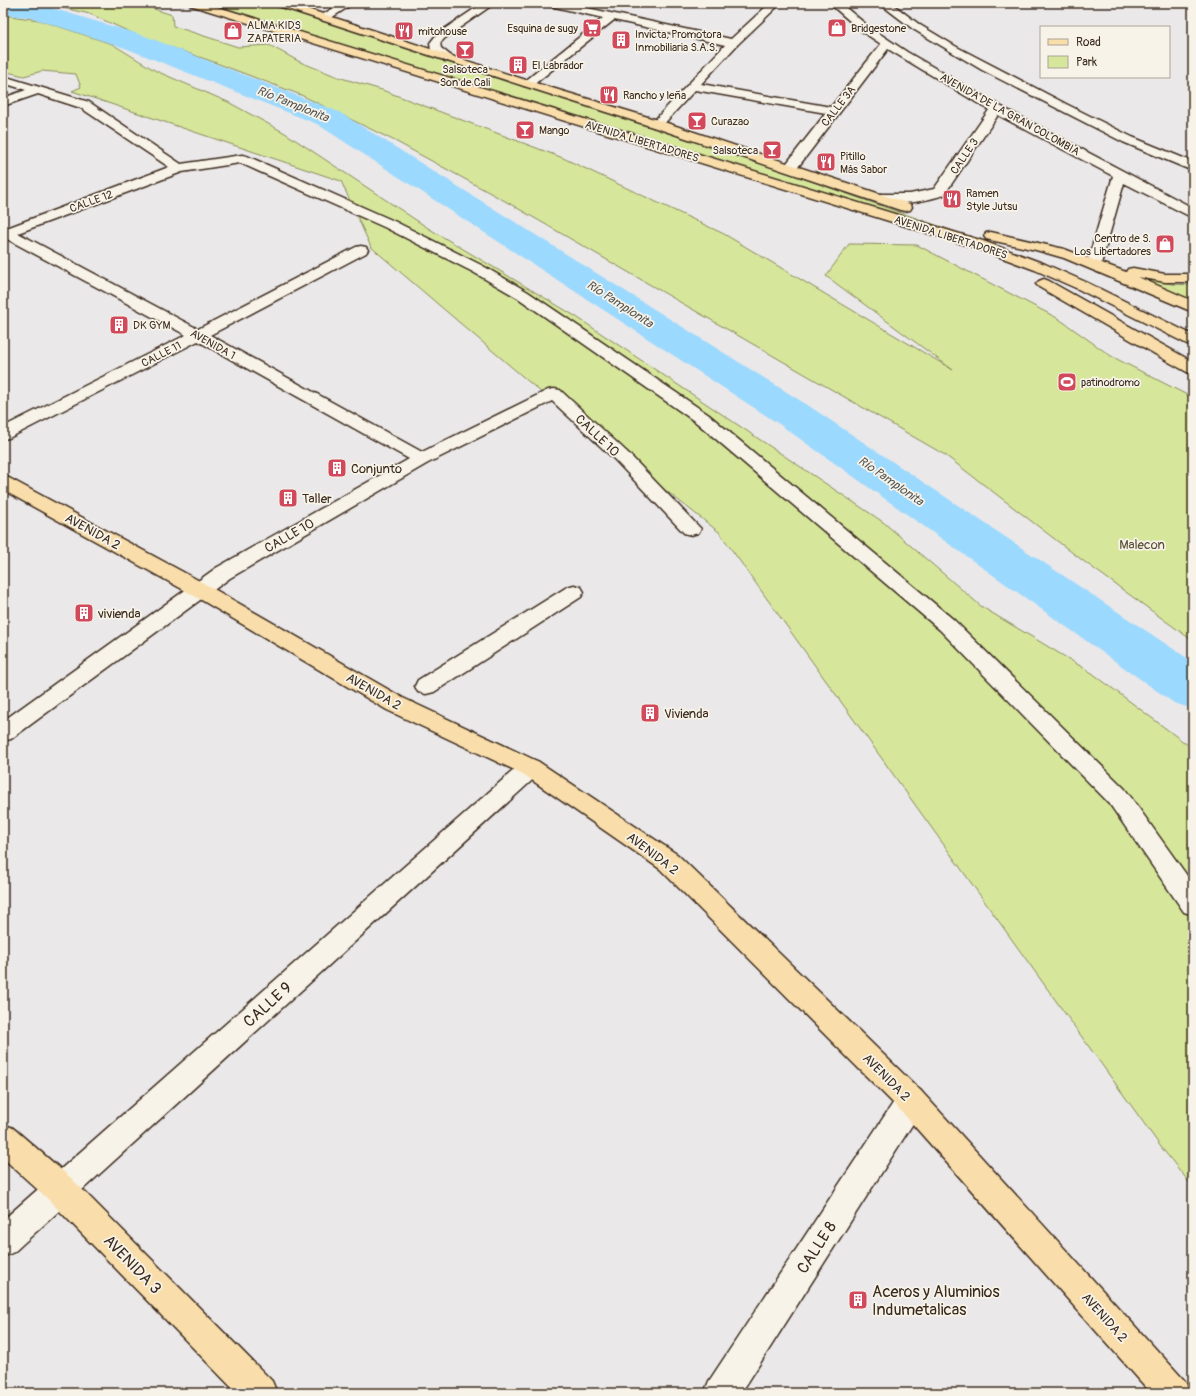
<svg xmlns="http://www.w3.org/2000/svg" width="1196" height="1396" font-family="Pangolin,sans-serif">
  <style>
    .green { fill: #d6e79b; stroke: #88885c }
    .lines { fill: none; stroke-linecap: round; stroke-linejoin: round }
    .river { fill: #9cd9fe; fill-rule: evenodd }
    .minor-casing { stroke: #3b2a1e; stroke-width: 3 }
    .major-casing { stroke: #3b2a1e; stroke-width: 3 }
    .minor { fill: #f7f3e8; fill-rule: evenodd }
    .major { fill: #f9deab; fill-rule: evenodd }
    .labels { text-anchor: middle; stroke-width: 3.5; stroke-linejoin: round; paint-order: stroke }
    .far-poi-label { font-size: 11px; fill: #3b2a1e; stroke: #f7f3e8; text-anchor: start }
    .far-street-label { font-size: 11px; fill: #3b2a1e; stroke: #f7f3e8 }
    .far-water-label { font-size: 12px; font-style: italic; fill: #535656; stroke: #f7f3e8 }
    .street-label { font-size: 13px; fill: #3b2a1e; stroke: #f7f3e8 }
    .poi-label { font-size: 13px; fill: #3b2a1e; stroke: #f7f3e8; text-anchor: start }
    .park-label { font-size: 13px; fill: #5a5037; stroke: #f7f3e8 }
    .near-street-label { font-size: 16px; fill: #3b2a1e; stroke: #f7f3e8 }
    .near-poi-label { font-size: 16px; fill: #3b2a1e; stroke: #f7f3e8; text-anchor: start }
  </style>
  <rect width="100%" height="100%" fill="#ebe8e9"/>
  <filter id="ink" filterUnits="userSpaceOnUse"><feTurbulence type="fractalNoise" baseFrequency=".025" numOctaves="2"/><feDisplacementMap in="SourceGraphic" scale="8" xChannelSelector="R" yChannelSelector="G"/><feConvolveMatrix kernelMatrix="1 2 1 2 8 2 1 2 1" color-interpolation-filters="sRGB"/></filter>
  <g filter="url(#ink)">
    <path class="green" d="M 41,3 L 137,3 L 172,15 L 173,26 L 238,47 L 269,45 L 300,62 L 338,77 L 382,90 L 563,158 L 724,234 L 953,370 L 826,276 L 849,244 L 917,245 L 1059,319 L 1111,356 L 1193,398 L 1193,641 L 1082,560 L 945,455 L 505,201 L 395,141 L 301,95 L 211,61 L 139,36 L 90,14 Z
      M 202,3 L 274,3 L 745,158 L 953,231 L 951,233 C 702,154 452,80 202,3 Z
      M 3,15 L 39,20 L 112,44 L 156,71 L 228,102 L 285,133 L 428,228 L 575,316 L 883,522 L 982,607 L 1092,673 L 1193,749 L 1193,1187 L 1161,1147 L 719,532 L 556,405 L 371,247 L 341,181 L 72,91 L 81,87 L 76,74 L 42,71 L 24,76 L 3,71 Z
      M 1138,277 L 1172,284 L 1193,285 L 1193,301 Z"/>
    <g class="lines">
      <path class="river" d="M 3,3 L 35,3 L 145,36 L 339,112 L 809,406 L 1193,662 L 1193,709 L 1174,703 L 779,424 L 317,124 L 125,48 L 29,17 L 3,15 Z"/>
      <g class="minor-casing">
        <path id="minor" d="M 342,3 L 354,3 L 328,20 L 320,20 L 319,18 L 320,16 Z
          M 483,3 L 495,3 L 445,38 L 440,43 L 441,48 L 455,59 L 453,61 L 445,61 L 431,51 L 430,43 L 437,34 Z
          M 545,3 L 564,3 L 731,39 L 770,3 L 781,3 L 737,45 L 701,84 L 831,107 L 881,44 L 860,30 L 829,3 L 840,3 L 868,26 L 907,52 L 1000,106 L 1193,208 L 1193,218 L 1124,183 L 1101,264 L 1099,267 L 1094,268 L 1089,267 L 1087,264 L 1113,176 L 998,115 L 944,195 C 922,202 898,206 875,201 L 873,198 L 875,195 L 880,194 L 910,194 L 934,189 L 989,110 L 888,49 L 795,171 L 785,171 L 783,168 L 826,113 L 695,90 L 661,127 L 653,127 L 651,124 L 725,45 L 614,20 L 532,86 L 524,86 L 522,84 L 524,82 L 603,18 L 546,5 Z
          M 879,3 L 891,3 L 920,25 L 955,46 L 1068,105 L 1132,137 L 1193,162 L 1193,171 L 1123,142 L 982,70 L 913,29 Z
          M 3,76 L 89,102 L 181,164 L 242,155 L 247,156 L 394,221 L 483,266 L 528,292 L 709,415 L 954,620 L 1125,789 L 1193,884 L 1193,915 L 1184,912 L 1109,803 L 940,630 L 697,423 L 518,298 L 473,272 L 384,227 L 240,163 L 182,172 L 18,233 L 198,329 L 356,247 L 361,246 L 366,247 L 368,250 L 366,253 L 210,335 L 422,452 L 548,390 L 554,389 L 560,390 L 627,452 L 701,529 L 698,533 L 691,535 L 684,533 L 615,460 L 552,401 L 428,463 L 230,578 L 11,739 L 3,741 L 3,721 L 216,568 L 409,459 L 198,341 L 9,438 L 3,439 L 3,427 L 186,335 L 5,238 L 3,238 L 3,227 L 7,228 L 169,167 L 81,108 L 38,94 L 3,106 L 3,98 L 26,90 L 3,83 Z
          M 574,585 L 581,587 L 584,592 L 581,597 L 434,692 L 426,694 L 418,692 L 415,686 L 418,680 L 567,587 Z
          M 531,759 L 539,762 L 543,768 L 539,774 L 14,1252 L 3,1257 L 3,1220 L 523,762 Z
          M 911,1087 L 921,1091 L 925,1101 L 921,1111 L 741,1393 L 704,1393 L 709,1381 L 901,1091 Z"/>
      </g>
      <g class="major-casing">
        <path id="major" d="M 189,3 L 205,3 L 983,241 L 1045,264 L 1088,283 L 1193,335 L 1193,346 L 1187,344 L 1078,289 L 1035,270 L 973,247 L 190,5 Z
          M 274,3 L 289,3 L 532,82 L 661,121 L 910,204 L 912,207 L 910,210 L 905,211 L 900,210 L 653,127 L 524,86 L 275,5 Z
          M 991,232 L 1064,249 L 1126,272 L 1128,269 L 1133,268 L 1165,274 L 1193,274 L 1193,282 L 1165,282 L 1138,277 L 1193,301 L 1193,312 L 1064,258 L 1036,250 L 986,239 L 984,236 L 986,233 Z
          M 1044,279 L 1049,281 L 1193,362 L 1193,374 L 1187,372 L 1169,362 L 1039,287 L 1036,284 L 1039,281 Z
          M 3,476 L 9,478 L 207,585 L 403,698 L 539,762 L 678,855 L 921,1091 L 1185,1381 L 1190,1393 L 1151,1393 L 901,1111 L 660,869 L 523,774 L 387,710 L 193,595 L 3,490 Z
          M 3,1124 L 13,1128 L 71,1178 L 272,1381 L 277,1393 L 237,1393 L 49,1200 L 3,1158 Z"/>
      </g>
      <use href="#minor" class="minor"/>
      <use href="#major" class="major"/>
    </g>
  </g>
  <defs>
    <g id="supermarket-square" transform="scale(1)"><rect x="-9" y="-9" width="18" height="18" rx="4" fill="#d1495b" stroke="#f7f3e8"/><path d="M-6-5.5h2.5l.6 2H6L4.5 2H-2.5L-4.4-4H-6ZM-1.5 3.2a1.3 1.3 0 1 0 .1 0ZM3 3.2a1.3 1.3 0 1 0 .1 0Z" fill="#fff"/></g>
    <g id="shop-square" transform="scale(1)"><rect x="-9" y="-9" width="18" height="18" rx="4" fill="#d1495b" stroke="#f7f3e8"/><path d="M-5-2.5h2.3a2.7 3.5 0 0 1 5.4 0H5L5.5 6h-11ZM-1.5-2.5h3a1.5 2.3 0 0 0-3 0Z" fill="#fff"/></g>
    <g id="restaurant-square" transform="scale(1)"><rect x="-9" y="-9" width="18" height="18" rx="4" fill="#d1495b" stroke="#f7f3e8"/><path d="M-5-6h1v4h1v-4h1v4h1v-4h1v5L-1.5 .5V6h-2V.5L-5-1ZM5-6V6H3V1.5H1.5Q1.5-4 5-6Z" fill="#fff"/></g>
    <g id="building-square" transform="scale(1)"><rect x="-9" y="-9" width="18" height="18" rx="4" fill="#d1495b" stroke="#f7f3e8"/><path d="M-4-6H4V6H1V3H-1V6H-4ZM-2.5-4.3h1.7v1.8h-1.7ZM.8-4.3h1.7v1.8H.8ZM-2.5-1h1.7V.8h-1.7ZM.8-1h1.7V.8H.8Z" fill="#fff"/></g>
    <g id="bar-square" transform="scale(1)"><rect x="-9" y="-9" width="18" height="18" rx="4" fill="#d1495b" stroke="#f7f3e8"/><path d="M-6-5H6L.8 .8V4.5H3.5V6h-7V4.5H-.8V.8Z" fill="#fff"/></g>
    <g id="stadium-square" transform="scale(1)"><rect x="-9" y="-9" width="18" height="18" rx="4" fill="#d1495b" stroke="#f7f3e8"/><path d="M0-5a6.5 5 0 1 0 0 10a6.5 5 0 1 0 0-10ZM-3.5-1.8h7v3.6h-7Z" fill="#fff"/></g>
  </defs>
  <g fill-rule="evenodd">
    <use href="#supermarket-square" x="592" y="28"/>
    <use href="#shop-square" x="837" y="28"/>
    <use href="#shop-square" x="233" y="31"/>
    <use href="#restaurant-square" x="404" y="31"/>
    <use href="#building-square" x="621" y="40"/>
    <use href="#bar-square" x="465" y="50"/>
    <use href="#building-square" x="518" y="65"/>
    <use href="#restaurant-square" x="609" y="95"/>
    <use href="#bar-square" x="697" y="121"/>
    <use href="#bar-square" x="525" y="130"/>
    <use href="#bar-square" x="772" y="150"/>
    <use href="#restaurant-square" x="826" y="162"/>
    <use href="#restaurant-square" x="952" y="199"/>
    <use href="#shop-square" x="1165" y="244"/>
    <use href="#building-square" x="119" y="325"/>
    <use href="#stadium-square" x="1067" y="382"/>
    <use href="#building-square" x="337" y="468"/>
    <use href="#building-square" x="288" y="498"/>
    <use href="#building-square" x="84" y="613"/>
    <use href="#building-square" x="650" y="713"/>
    <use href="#building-square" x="858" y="1300"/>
  </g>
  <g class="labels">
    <g class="far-poi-label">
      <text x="247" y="29">ALMA KIDS<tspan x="247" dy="13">ZAPATERIA</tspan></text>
      <text x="578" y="32" text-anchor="end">Esquina de sugy</text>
      <text x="851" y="32">Bridgestone</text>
      <text x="418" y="35">mitohouse</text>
      <text x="635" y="38">Invicta, Promotora<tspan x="635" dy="13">Inmobiliaria S.A.S.</tspan></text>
      <text x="532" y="69">El Labrador</text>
      <text x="465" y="73" text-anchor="middle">Salsoteca<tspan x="465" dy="13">Son de Cali</tspan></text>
      <text x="623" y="99">Rancho y leña</text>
      <text x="711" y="125">Curazao</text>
      <text x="539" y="134">Mango</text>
      <text x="758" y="154" text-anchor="end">Salsoteca</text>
      <text x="840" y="160">Pitillo<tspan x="840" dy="13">Más Sabor</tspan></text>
      <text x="966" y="197">Ramen<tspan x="966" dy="13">Style Jutsu</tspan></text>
      <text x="1151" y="242" text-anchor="end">Centro de S.<tspan x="1151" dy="13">Los Libertadores</tspan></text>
      <text x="133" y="329">DK GYM</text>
      <text x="1081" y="386">patinodromo</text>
    </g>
    <g class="far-street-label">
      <text transform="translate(838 106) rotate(-52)" y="4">CALLE 3A</text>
      <text transform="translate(1010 114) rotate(29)" y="4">AVENIDA DE LA GRAN COLOMBIA</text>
      <text transform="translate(642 141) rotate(17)" y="4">AVENIDA LIBERTADORES</text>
      <text transform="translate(964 156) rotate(-56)" y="4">CALLE 3</text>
      <text transform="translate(91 201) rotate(-20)" y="4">CALLE 12</text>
      <text transform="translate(951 237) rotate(18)" y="4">AVENIDA LIBERTADORES</text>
      <text transform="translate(213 344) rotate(29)" y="4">AVENIDA 1</text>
      <text transform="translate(161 354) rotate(-27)" y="4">CALLE 11</text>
    </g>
    <g class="far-water-label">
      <text transform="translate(293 104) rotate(22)" y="4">Río Pamplonita</text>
      <text transform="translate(620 304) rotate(33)" y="4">Río Pamplonita</text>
      <text transform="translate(891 481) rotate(35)" y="4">Río Pamplonita</text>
    </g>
    <g class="street-label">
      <text transform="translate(598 435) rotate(43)" y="5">CALLE 10</text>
      <text transform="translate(93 531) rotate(29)" y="5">AVENIDA 2</text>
      <text transform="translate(289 535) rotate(-30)" y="5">CALLE 10</text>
      <text transform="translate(374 691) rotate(30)" y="5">AVENIDA 2</text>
      <text transform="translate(653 853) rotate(37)" y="5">AVENIDA 2</text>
      <text transform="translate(887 1077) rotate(45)" y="5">AVENIDA 2</text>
      <text transform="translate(1105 1317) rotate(48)" y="5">AVENIDA 2</text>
    </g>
    <g class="poi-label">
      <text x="351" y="473">Conjunto</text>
      <text x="302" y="503">Taller</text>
      <text x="98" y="618">vivienda</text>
      <text x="664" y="718">Vivienda</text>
    </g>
    <g class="park-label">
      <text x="1142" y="549">Malecon</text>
    </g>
    <g class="near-street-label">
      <text transform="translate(267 1004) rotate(-42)" y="6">CALLE 9</text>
      <text transform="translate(816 1247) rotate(-57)" y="6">CALLE 8</text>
      <text transform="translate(133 1264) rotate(46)" y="6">AVENIDA 3</text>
    </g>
    <g class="near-poi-label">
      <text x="872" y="1297">Aceros y Aluminios<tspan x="872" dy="18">Indumetalicas</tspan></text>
    </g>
  </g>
  <rect width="1196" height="1396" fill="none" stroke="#f7f3e8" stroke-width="16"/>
  <rect x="8" y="8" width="1180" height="1380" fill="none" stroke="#3b2a1e" stroke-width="1.5" filter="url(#ink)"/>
  <rect x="1040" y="26" width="130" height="52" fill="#f7f3e8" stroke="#aca397"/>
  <rect x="1048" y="39" width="20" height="6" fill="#f9deab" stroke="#aca397"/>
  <text x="1076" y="46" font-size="12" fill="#3b2a1e">Road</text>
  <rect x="1048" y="56" width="20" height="12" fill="#d6e79b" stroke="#aca397"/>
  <text x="1076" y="66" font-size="12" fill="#3b2a1e">Park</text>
</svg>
